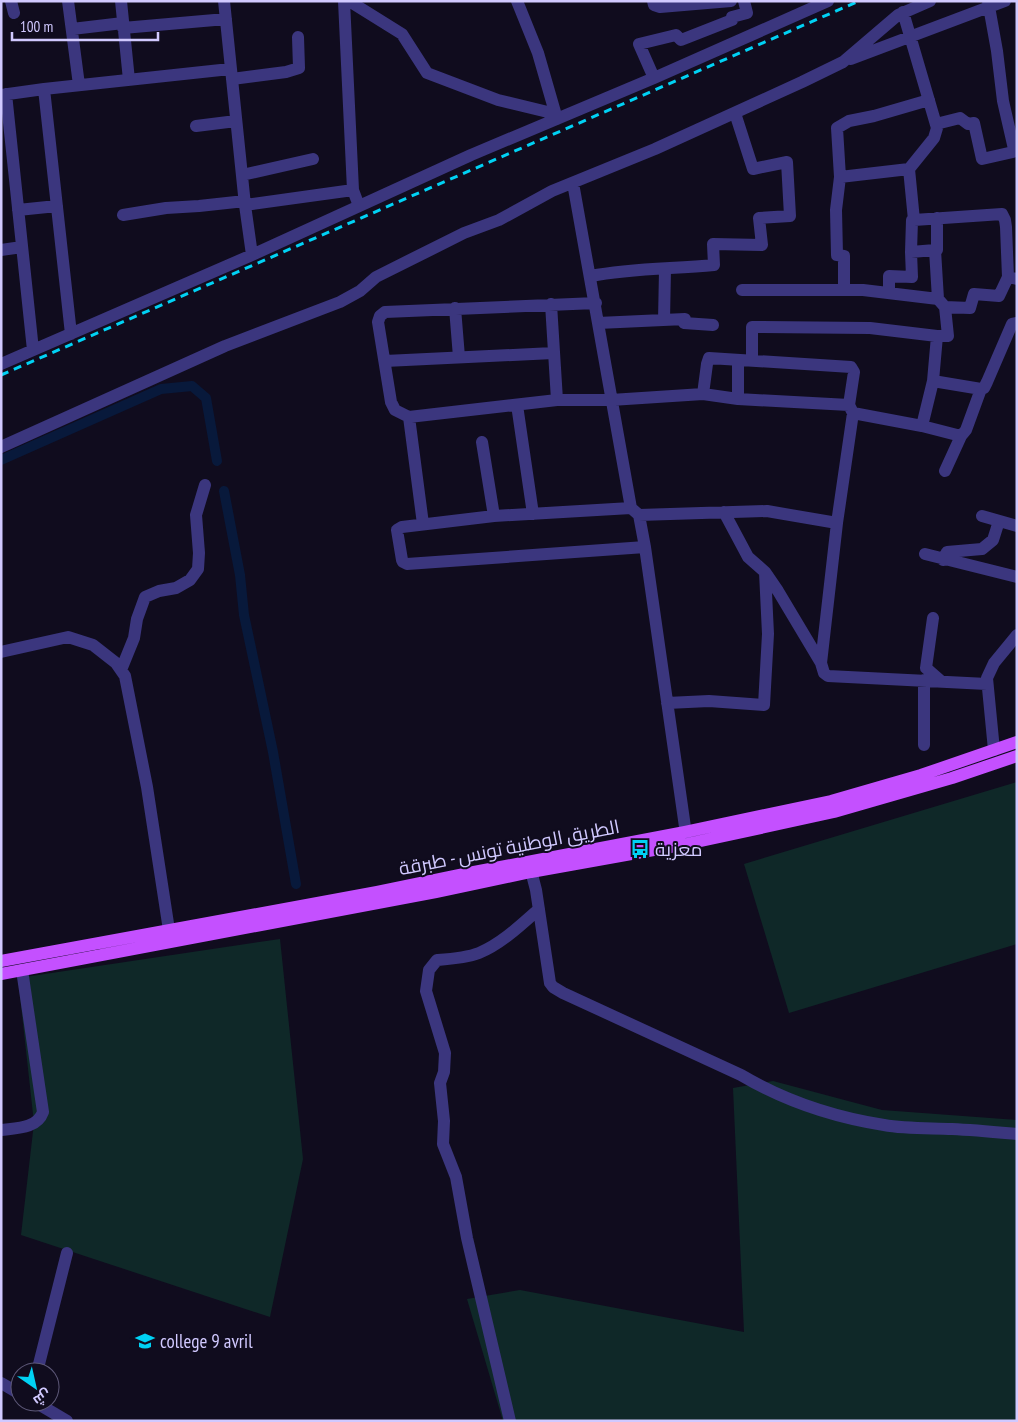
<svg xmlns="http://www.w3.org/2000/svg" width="1018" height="1422" font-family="'PT Sans Narrow',Cairo,sans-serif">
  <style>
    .green { fill: #0f2828 }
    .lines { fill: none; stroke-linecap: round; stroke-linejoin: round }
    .canal { stroke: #08193b; stroke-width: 10 }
    .minor { stroke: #3b367e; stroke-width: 12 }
    .major { stroke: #c450ff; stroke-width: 12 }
    .rail { stroke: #00d2f4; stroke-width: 3; stroke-dasharray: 8 6; stroke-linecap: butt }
    .labels { text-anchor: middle; stroke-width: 4; stroke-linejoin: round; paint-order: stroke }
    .street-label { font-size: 19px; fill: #d1c9ff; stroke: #100c1e }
    .poi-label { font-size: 19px; fill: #d1c9ff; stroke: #100c1e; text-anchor: start }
  </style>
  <rect width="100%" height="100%" fill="#100c1e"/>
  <path class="green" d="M 1017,782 L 1017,944 L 789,1013 L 744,864 Z
    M 280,939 L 303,1159 L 270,1317 L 21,1235 L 34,1123 L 18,978 Z
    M 773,1081 L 882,1110 L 1017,1120 L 1017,1421 L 503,1421 L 467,1299 L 520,1290 L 744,1332 L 733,1088 Z"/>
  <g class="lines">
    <path class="canal" d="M 1,460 L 161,389 L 192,386 L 206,398 L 217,461
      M 224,491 L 240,575 L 244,615 L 273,752 L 296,884"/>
    <path class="minor" d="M 11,1 L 14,13
      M 68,1 L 79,85
      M 121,1 L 129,80
      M 224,1 L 245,205 L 252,255
      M 344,1 L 353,190 L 359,206
      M 349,1 L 402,34 L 427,73 L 498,100 L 556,114
      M 517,1 L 538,53 L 557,119
      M 653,1 L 654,5 L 660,7 L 731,1
      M 903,12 L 937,128 L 934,138 L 909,169 L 914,220 L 1002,214 L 1005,220 L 1006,227 L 1008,277 L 1017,279
      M 123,28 L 226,19
      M 72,29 L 123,23
      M 851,59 L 1005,1
      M 654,78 L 639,44 L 676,35 L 681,40 L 732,20 L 732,17 L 747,13 L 744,1
      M 232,79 L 286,72 L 299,68 L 298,37
      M 44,89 L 71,334
      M 6,94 L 33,350
      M 1,95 L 44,89 L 230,69
      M 936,124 L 960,118 L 968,124 L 974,123 L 982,159 L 1013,152 L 1014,149 L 1003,101 L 997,51 L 988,1
      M 196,126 L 236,121
      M 909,169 L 840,177 L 837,128 L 849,121 L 874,116 L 929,100
      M 242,175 L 313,159
      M 840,177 L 836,210 L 837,255 L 844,256 L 844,290
      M 573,183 L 631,508 L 639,515 L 645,547 L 687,841
      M 245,205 L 353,190
      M 18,210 L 57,206
      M 123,215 L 166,208 L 199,206 L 245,201
      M 937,218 L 937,250 L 935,250 L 938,299
      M 914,220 L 912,220 L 911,252 L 935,250
      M 1,250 L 22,247
      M 591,276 C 631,268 673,269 714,265 L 713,244 L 762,245 L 759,218 L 790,216 L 787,162 L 753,169 L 735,113
      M 742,290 L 863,290 L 938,299 L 945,307 L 948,336 L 937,336 L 933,381 L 922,426
      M 889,293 L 889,276 L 912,277 L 911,252
      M 596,303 L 385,312 L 380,316 L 378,322 L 391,402 L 395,410 L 409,417 L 557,400 L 611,400 L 703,394 L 707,364 L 709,358 L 851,367 L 854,372 L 849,405
      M 551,304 L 557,400
      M 945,307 L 970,308 L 974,294 L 999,296 L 1008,277
      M 455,308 L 459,357
      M 664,320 L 665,270
      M 598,323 L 685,319 L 684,323 L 713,325
      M 385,361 L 553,353
      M 738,361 L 738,399 L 849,405 L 853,413 L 922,426 L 961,436 L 945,471
      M 752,361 L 752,327 L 870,328 L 937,336
      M 1,364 L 252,255 L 471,155 L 654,78 L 828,1
      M 933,381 L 981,389
      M 703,394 L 738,399
      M 517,405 L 533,514
      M 409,417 L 423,524
      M 961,436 L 966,430 L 981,389 L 984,388 L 987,382 L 1012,324 L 1017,323
      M 482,442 L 494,516
      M 1,447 L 225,346 L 340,302 L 360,291 L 376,277 L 464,233 L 499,220 L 552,191 L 655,149 L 802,82 L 843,62 L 898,15 L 930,1
      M 631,508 L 494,516 L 402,527 L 397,530 L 402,560 L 403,562 L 407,564 L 645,547
      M 724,512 L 748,557 L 765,572 L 778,591 L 821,663
      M 639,515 L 767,511 L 837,523 L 821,663 L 824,673 L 828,676 L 987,684
      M 982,516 L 1017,526
      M 837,523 L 853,413
      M 925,554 L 1017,577
      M 943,560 L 947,552 L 982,549 L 993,540 L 999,521
      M 933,618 L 926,668 L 942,682
      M 1,652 L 68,637 L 93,645 L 116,663 L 125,676 L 147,787 L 169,930
      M 121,670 L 134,638 L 137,619 L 145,597 L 159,591 L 176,588 L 190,580 L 198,569 L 199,553 L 196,515 L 205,485
      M 667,703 L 709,701 L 764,705 L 768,634 L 765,572
      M 924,745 L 924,680
      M 994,750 L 987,678 L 994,663 L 1017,635
      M 529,863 L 536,890 L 550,983 L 553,987 L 563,993 L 741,1075 C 785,1101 833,1117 884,1125 C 906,1129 930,1128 952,1129 C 974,1130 995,1132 1017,1134
      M 1,1130 C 16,1128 37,1129 43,1112 L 22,970
      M 37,1372 L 67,1253
      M 1,1383 L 20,1394
      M 35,1402 L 67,1421
      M 510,1421 L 467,1238 L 456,1177 L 443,1144 L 444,1121 L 440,1083 L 444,1072 L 445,1053 L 426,991 L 429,970 L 437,960 C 451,959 466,958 479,953 C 501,944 521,925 539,909"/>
    <path class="major" d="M 1,961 L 377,892 L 474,872 L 685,832 L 831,801 L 921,775 L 1017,742
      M 1,974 L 436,892 L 531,872 L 687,844 L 834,812 L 952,778 L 1017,756"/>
    <path class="rail" d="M 1,375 L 859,1"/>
  </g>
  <defs>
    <g id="bus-bare" transform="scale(1.5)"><path d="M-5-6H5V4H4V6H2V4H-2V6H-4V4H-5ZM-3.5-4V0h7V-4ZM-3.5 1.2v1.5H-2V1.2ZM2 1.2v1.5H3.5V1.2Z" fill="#00d2f4" stroke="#100c1e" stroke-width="2.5" paint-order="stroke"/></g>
    <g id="university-bare" transform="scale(1.5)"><path d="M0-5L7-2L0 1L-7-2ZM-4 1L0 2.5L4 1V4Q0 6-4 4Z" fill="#00d2f4" stroke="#100c1e" stroke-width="2.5" paint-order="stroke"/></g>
  </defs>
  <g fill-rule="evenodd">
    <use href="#bus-bare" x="640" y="849"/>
    <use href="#university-bare" x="145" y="1341"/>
  </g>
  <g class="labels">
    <g class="street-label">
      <text transform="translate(509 847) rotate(-11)" y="7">الطريق الوطنية تونس - طبرقة</text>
    </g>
    <g class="poi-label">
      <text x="655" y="856">معزية</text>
      <text x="160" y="1348">college 9 avril</text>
    </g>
  </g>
  <rect width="1018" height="1422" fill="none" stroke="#d1c9ff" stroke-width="5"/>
  <g transform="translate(35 1387) rotate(146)"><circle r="24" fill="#100c1e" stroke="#5d5878"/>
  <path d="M0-4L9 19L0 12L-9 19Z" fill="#00d2f4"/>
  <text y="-8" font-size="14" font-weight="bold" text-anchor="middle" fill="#d1c9ff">ش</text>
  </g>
  <path d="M12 32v8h146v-8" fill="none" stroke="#d1c9ff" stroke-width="2.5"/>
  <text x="20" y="32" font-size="15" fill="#d1c9ff" stroke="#100c1e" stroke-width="4" paint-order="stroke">100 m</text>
</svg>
